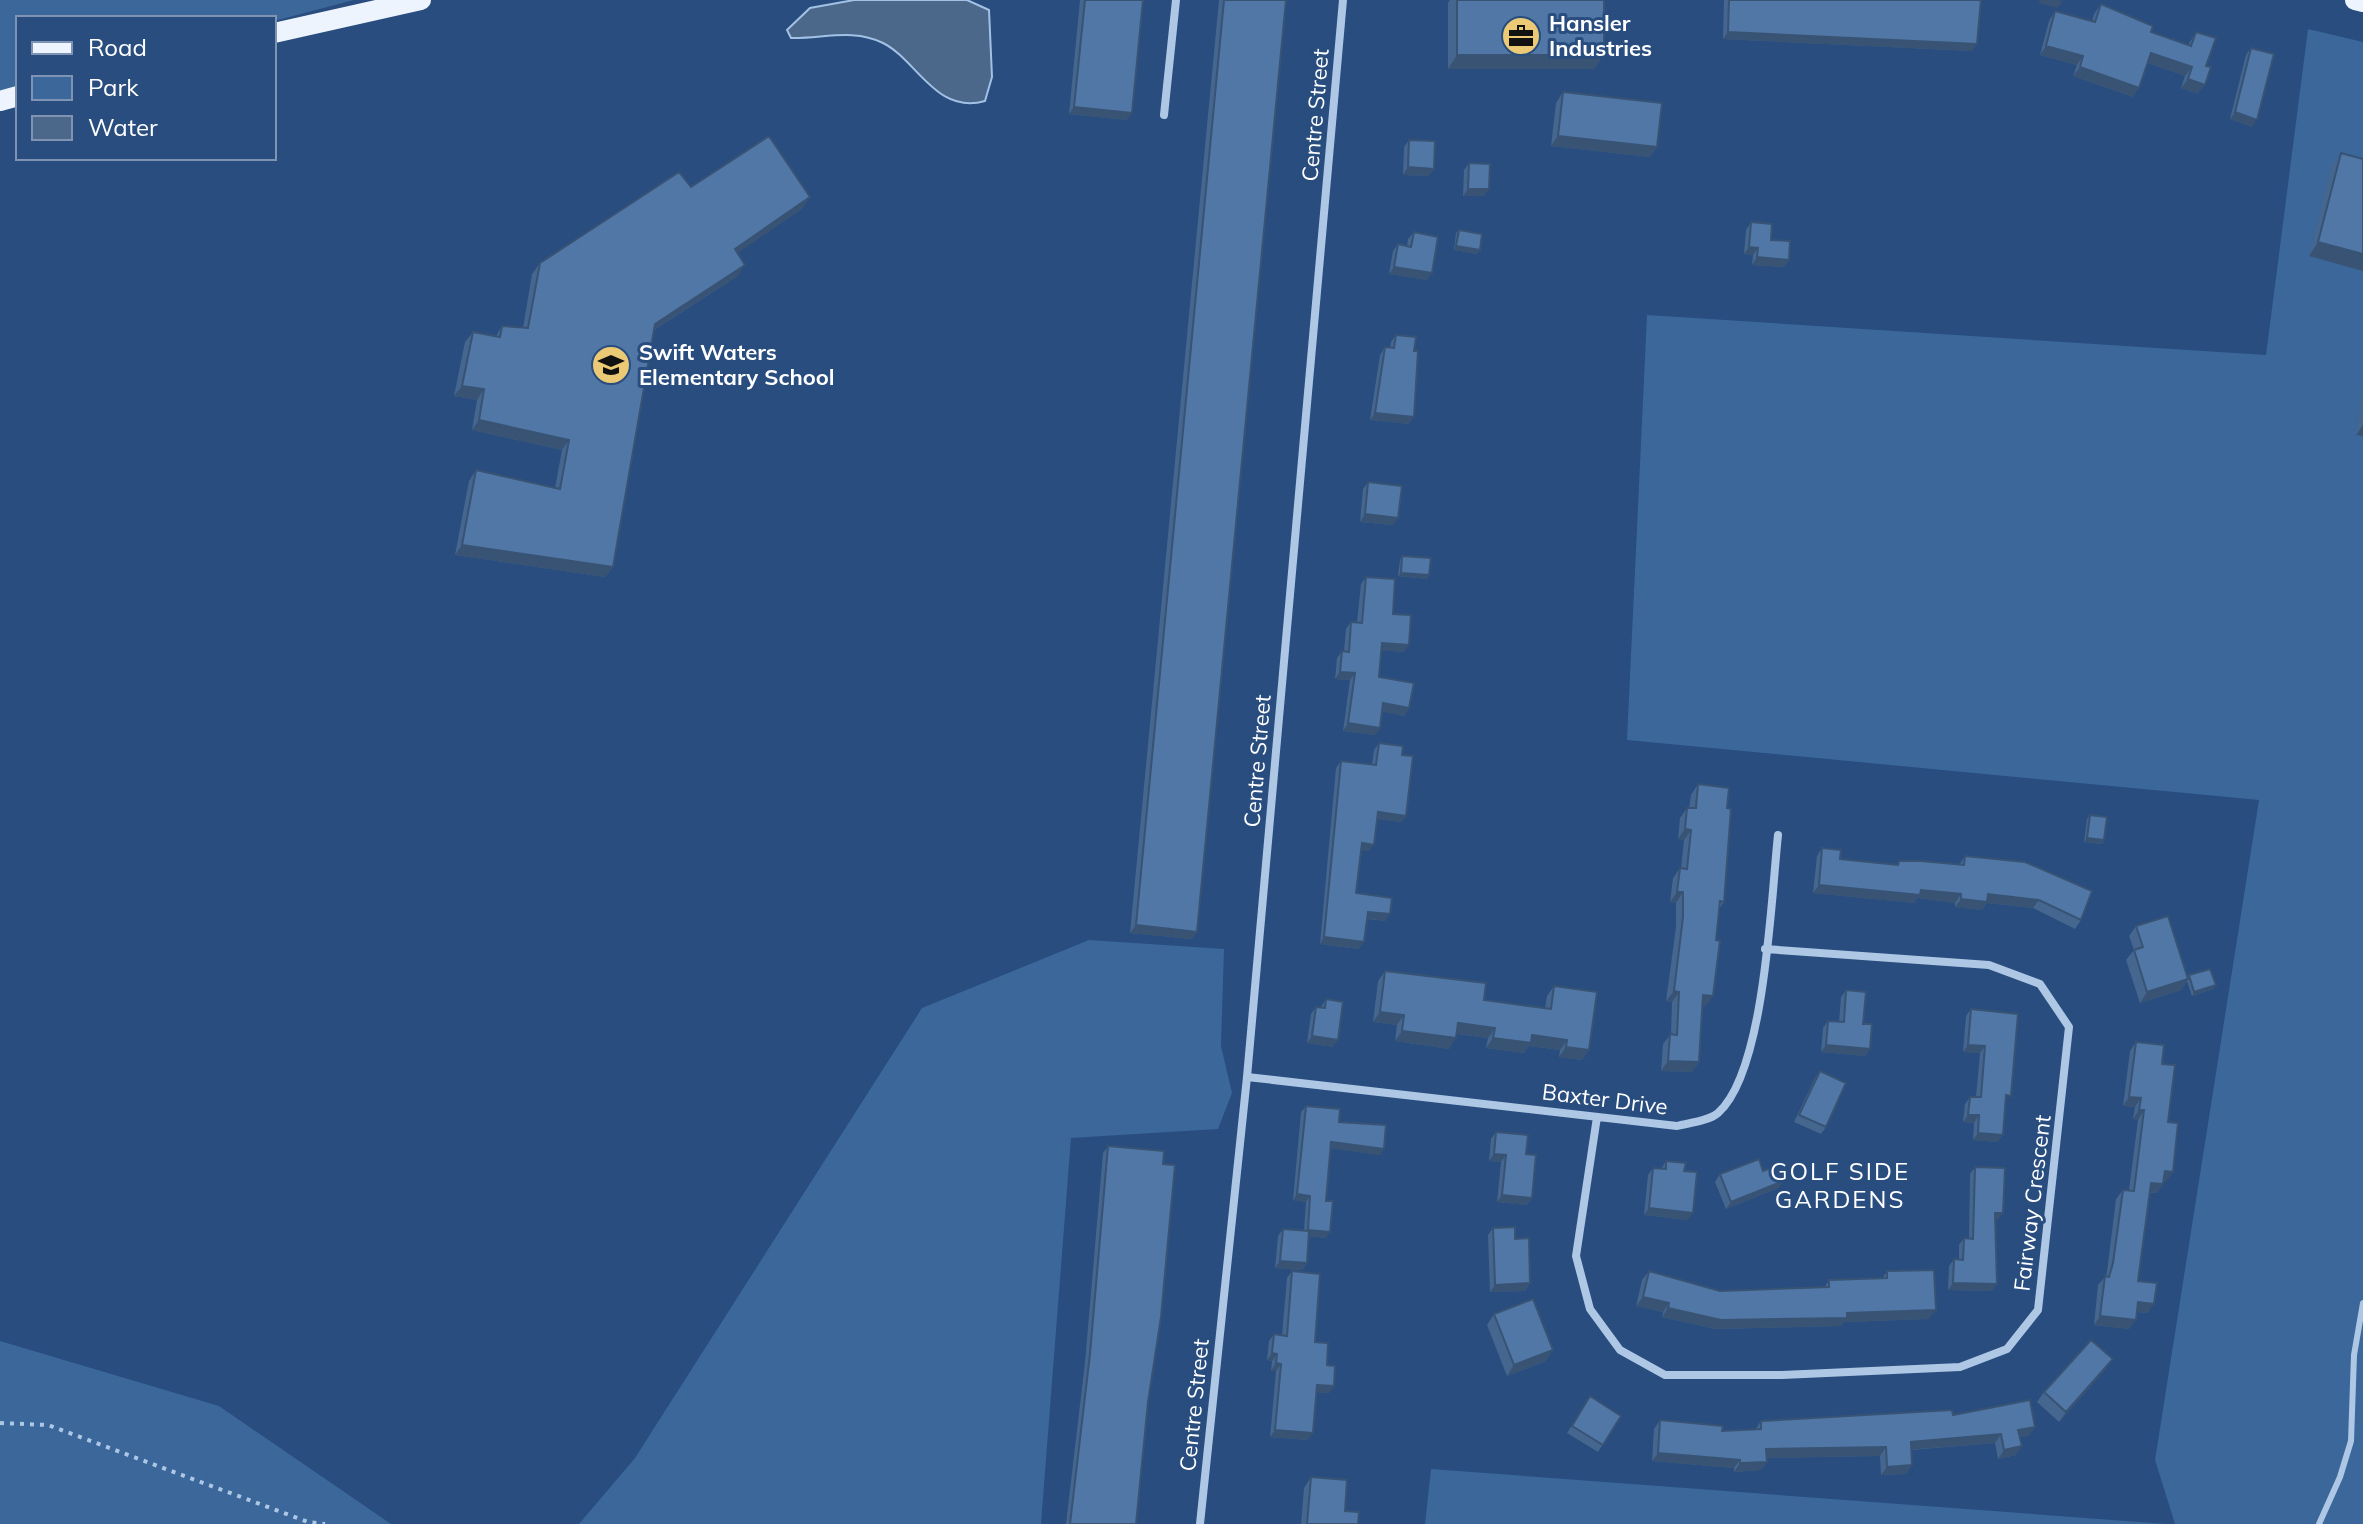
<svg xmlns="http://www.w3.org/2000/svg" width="2363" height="1524" font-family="Mulish,sans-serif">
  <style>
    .green { fill: #3b679b }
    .water { fill: #4b6789; stroke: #a2c1e5; stroke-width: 2 }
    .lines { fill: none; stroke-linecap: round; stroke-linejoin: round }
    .path { stroke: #aec7e5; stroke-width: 4; stroke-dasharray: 4 6; stroke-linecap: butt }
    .lane { stroke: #aec7e5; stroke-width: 6 }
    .street { stroke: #aec7e5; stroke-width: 8 }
    .primary { stroke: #eef4fd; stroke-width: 20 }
    .wall { fill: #45668f }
    .shaded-wall { fill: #385374 }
    .building { fill: #5077a6; stroke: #385374; stroke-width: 2 }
    .labels { text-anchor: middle; stroke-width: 6; stroke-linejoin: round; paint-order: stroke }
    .poi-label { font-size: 22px; font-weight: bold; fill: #fff; stroke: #284d7e; text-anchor: start }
    .street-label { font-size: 22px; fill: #fff; stroke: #284d7e }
    .neighbourhood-label { font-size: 24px; letter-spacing: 2px; fill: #fff; stroke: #284d7e }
  </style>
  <rect width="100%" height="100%" fill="#284d7e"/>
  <path class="green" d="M 0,0 L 354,0 L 274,21 L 274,18 L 18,18 L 18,87 L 0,91 Z
    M 2308,29 L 2363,42 L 2363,1524 L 2175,1524 L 2155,1460 L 2259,800 L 1627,740 L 1647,315 L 2266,355 Z
    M 1089,940 L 1224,949 L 1221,1046 L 1232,1093 L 1218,1129 L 1071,1138 L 1041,1524 L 579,1524 L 635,1458 L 922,1008 Z
    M 0,1341 L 219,1406 L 391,1524 L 0,1524 Z
    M 1431,1469 L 2166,1524 L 1425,1524 Z"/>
  <path class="water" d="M 854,0 L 967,0 L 989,10 L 992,77 L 985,101 C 936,115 917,60 883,43 C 853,28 822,39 791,38 L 787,30 L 810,8 Z"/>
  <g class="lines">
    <path class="path" d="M 0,1423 L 48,1425 L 308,1522 L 325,1524"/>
    <path class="lane" d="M 2319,1524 L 2340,1477 L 2351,1441 L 2354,1355 L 2363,1303"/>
    <path class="street" d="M 1164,115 L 1176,0
      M 1247,1077 L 1677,1126 C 1688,1123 1709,1121 1718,1113 C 1765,1072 1771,899 1778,835
      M 1597,1117 L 1576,1256 L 1590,1309 L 1620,1350 L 1665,1375 L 1782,1375 L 1960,1367 L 2007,1349 L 2038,1310 L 2069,1027 L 2040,984 L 1989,965 L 1765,949
      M 1200,1524 L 1247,1077 L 1343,0"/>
    <path class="primary" d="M 2355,0 L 2363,2
      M 274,33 L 421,0
      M 0,101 L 18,96"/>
  </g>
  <path class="wall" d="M 1080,0 L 1143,0 L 1127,120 L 1069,114 Z
    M 1219,0 L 1286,0 L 1192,939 L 1130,933 Z
    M 1450,0 L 1604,0 L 1604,55 L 1594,69 L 1448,69 L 1448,3 Z
    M 1724,0 L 1981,0 L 1972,51 L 1723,39 Z
    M 2101,4 L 2151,32 L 2188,45 L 2196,32 L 2206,66 L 2198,94 L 2181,88 L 2185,76 L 2148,63 L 2133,97 L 2073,76 L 2077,65 L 2040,55 L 2049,21 L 2055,11 L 2092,21 L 2094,14 Z
    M 2251,48 L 2252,127 L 2230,119 L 2246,55 Z
    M 1563,92 L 1657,147 L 1650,157 L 1551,146 L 1556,103 Z
    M 1409,140 L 1429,176 L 1403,175 L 1404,147 Z
    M 2341,153 L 2363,271 L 2309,256 L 2331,167 Z
    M 1469,163 L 1484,196 L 1463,196 L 1464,170 Z
    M 803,208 L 737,253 L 738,276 L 654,330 L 613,567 L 605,577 L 455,555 L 469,481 L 476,470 L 555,488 L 562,450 L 472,430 L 477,400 L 454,396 L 465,342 L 473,332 L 496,336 L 502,326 L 523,328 L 532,274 L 540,263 Z
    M 1751,222 L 1789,260 L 1784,267 L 1752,265 L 1753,255 L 1744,254 L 1746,230 Z
    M 1459,230 L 1480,250 L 1477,254 L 1454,250 L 1456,233 Z
    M 1414,232 L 1432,273 L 1427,280 L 1389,274 L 1393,251 L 1398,244 L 1407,246 L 1408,239 Z
    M 1396,335 L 1409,424 L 1370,420 L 1380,355 L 1385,347 L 1390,348 L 1391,342 Z
    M 2363,379 L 2363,436 L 2356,435 Z
    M 1368,482 L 1393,525 L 1360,522 L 1363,489 Z
    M 1402,556 L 1429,575 L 1427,579 L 1398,576 L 1400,560 Z
    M 1366,577 L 1393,614 L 1404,652 L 1381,650 L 1379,677 L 1409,708 L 1404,716 L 1382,711 L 1380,728 L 1375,735 L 1343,731 L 1350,680 L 1335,679 L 1337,658 L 1342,651 L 1344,651 L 1346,629 L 1351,622 L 1357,622 L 1361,584 Z
    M 1379,743 L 1402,755 L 1406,816 L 1401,822 L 1377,819 L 1369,851 L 1361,850 L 1356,893 L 1386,921 L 1367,919 L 1359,949 L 1320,944 L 1336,768 L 1341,761 L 1372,765 L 1374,750 Z
    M 1698,784 L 1727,808 L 1724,902 L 1719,909 L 1706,1006 L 1703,1006 L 1699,1062 L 1692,1072 L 1661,1071 L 1663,1044 L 1671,1034 L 1672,1002 L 1666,1001 L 1676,927 L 1676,903 L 1670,902 L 1673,878 L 1680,868 L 1681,868 L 1684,840 L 1678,839 L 1680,818 L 1687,808 L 1689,808 L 1691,795 Z
    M 2090,815 L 2104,840 L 2102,844 L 2084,842 L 2087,819 Z
    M 1822,848 L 1840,859 L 1896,865 L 1899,861 L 1959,865 L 1965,856 L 2081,920 L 2075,929 L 2033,908 L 1987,903 L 1982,910 L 1955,907 L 1955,903 L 1918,898 L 1914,903 L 1813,893 L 1817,856 Z
    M 2136,926 L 2187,977 L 2189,975 L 2216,985 L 2213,989 L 2192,996 L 2187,981 L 2181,990 L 2140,1003 L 2126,960 L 2134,950 L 2129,936 Z
    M 1385,971 L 1484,1000 L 1545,1008 L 1547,996 L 1554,986 L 1589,1050 L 1582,1060 L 1559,1057 L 1560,1050 L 1529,1046 L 1524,1053 L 1486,1048 L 1488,1038 L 1457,1034 L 1449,1049 L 1395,1041 L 1397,1025 L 1373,1022 L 1378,981 Z
    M 1846,990 L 1863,1024 L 1870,1049 L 1865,1056 L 1821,1052 L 1823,1028 L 1828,1021 L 1839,1022 L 1841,997 Z
    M 1326,999 L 1333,1047 L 1307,1043 L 1311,1014 L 1316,1007 L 1321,1007 Z
    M 1971,1009 L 2006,1103 L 1998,1142 L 1973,1140 L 1974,1123 L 1963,1122 L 1965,1104 L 1970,1097 L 1976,1097 L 1980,1053 L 1963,1052 L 1966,1016 Z
    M 2136,1042 L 2162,1064 L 2168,1122 L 2167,1181 L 2164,1181 L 2163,1184 L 2157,1193 L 2150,1193 L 2138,1281 L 2148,1313 L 2137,1312 L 2129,1329 L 2094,1325 L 2098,1285 L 2106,1276 L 2107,1272 L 2116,1199 L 2123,1190 L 2129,1190 L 2138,1120 L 2133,1119 L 2135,1107 L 2123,1106 L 2130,1051 Z
    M 1820,1071 L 1826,1127 L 1821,1134 L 1794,1122 L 1815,1078 Z
    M 1306,1106 L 1339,1122 L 1380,1155 L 1331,1148 L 1326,1201 L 1326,1238 L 1309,1236 L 1307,1263 L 1302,1270 L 1275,1268 L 1278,1236 L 1283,1229 L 1304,1230 L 1306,1202 L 1293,1200 L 1301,1112 Z
    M 1496,1132 L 1532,1198 L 1527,1205 L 1497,1202 L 1501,1162 L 1489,1161 L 1491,1139 Z
    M 1108,1146 L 1148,1402 L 1136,1524 L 1066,1524 L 1085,1362 L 1103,1153 Z
    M 1666,1161 L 1684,1171 L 1688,1220 L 1644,1215 L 1648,1175 L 1653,1168 L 1661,1169 Z
    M 1975,1167 L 1998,1220 L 1995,1220 L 1992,1291 L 1948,1290 L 1949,1266 L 1954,1259 L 1959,1259 L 1959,1245 L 1964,1238 L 1969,1238 L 1970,1174 Z
    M 1763,1171 L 1783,1181 L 1778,1188 L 1726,1209 L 1715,1182 L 1720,1174 Z
    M 1493,1228 L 1515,1239 L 1530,1283 L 1525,1291 L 1490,1292 L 1488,1235 Z
    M 1292,1271 L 1315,1342 L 1327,1365 L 1334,1386 L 1329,1393 L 1316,1392 L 1308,1440 L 1270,1437 L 1276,1371 L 1271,1371 L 1272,1361 L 1267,1360 L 1269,1341 L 1274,1334 L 1282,1335 L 1287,1278 Z
    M 1649,1271 L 1720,1291 L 1824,1288 L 1829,1280 L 1882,1279 L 1887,1271 L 1929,1319 L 1844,1322 L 1841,1326 L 1715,1329 L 1662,1317 L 1663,1312 L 1636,1306 L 1642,1280 Z
    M 1494,1314 L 1546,1361 L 1507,1376 L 1487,1325 Z
    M 2105,1370 L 2059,1422 L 2037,1402 L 2044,1392 Z
    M 1590,1396 L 1621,1416 L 1598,1452 L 1567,1433 Z
    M 1953,1415 L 2029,1436 L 2020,1437 L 2016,1455 L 1998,1459 L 1995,1443 L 1911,1450 L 1912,1465 L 1906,1474 L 1881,1475 L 1880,1456 L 1767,1458 L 1767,1462 L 1761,1470 L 1734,1472 L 1734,1468 L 1652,1461 L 1654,1429 L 1660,1420 L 1722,1431 L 1755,1430 L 1761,1421 Z
    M 1311,1477 L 1358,1524 L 1301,1524 L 1304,1488 Z"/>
  <path class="shaded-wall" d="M 2040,0 L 2058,0 L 2063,1 L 2058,8 L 2038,3 Z
    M 1728,32 L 1977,44 L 1972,51 L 1723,39 Z
    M 2046,46 L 2083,56 L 2077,65 L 2040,55 Z
    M 2151,53 L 2192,67 L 2185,76 L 2145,62 Z
    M 1457,55 L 1604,55 L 1594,69 L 1448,69 Z
    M 2080,67 L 2139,88 L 2133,97 L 2073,76 Z
    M 2188,79 L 2205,85 L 2198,94 L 2181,88 Z
    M 1074,107 L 1132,113 L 1127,120 L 1069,114 Z
    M 2235,112 L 2257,120 L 2252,127 L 2230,119 Z
    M 1558,136 L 1657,147 L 1650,157 L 1551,146 Z
    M 1408,167 L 1434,169 L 1429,176 L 1403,175 Z
    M 1468,189 L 1489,189 L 1484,196 L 1463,196 Z
    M 810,197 L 803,208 L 728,260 L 735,249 Z
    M 2318,242 L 2363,254 L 2363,271 L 2309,256 Z
    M 1456,246 L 1480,250 L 1477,254 L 1454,250 Z
    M 1749,247 L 1758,248 L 1753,255 L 1744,254 Z
    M 1757,257 L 1789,260 L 1784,267 L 1752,265 Z
    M 745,265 L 738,276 L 647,334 L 655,324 Z
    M 1394,267 L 1432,273 L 1427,280 L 1389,274 Z
    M 462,386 L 484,389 L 477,400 L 454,396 Z
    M 1375,413 L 1414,417 L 1409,424 L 1370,420 Z
    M 479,420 L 569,440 L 562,450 L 472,430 Z
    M 2363,425 L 2363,436 L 2356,435 Z
    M 1365,514 L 1398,518 L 1393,525 L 1360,522 Z
    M 462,545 L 613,567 L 605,577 L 455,555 Z
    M 1401,573 L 1429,575 L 1427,579 L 1398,576 Z
    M 1382,643 L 1409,645 L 1404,652 L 1377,650 Z
    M 1340,672 L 1355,673 L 1350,680 L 1335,679 Z
    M 1383,703 L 1409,708 L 1404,716 L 1378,711 Z
    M 1348,723 L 1380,728 L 1375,735 L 1343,731 Z
    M 1378,812 L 1406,816 L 1401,822 L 1373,819 Z
    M 1685,829 L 1691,830 L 1684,840 L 1678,839 Z
    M 2087,838 L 2104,840 L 2102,844 L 2084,842 Z
    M 1362,843 L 1374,845 L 1369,851 L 1358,850 Z
    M 1819,885 L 1921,890 L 1961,894 L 1955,903 L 1918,898 L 1914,903 L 1813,893 Z
    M 1677,892 L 1683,892 L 1676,903 L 1670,902 Z
    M 1988,894 L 2039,900 L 2033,908 L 1987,903 L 1982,910 L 1955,907 L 1961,899 Z
    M 1368,912 L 1390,914 L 1386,921 L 1363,918 Z
    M 1136,925 L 1197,932 L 1192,939 L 1130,933 Z
    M 1324,937 L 1364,942 L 1359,949 L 1320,944 Z
    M 2188,979 L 2181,990 L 2140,1003 L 2147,992 Z
    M 2216,985 L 2213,989 L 2192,996 L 2194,992 Z
    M 1674,991 L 1679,992 L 1672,1002 L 1666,1001 Z
    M 1703,995 L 1713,996 L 1706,1006 L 1696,1005 Z
    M 1380,1012 L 1404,1015 L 1397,1025 L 1373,1022 Z
    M 1458,1023 L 1495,1028 L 1488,1038 L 1451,1033 Z
    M 1402,1031 L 1456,1038 L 1449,1049 L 1395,1041 Z
    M 1532,1035 L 1567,1040 L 1560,1050 L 1529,1046 L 1524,1053 L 1486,1048 L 1493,1038 Z
    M 1312,1036 L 1338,1040 L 1333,1047 L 1307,1043 Z
    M 1826,1045 L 1870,1049 L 1865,1056 L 1821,1052 Z
    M 1968,1045 L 1985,1046 L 1980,1053 L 1963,1052 Z
    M 1566,1047 L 1589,1050 L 1582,1060 L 1559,1057 Z
    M 1668,1061 L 1699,1062 L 1692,1072 L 1661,1071 Z
    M 2129,1097 L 2141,1098 L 2135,1107 L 2123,1106 Z
    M 2139,1110 L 2144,1110 L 2138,1120 L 2133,1119 Z
    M 1968,1115 L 1979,1115 L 1974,1123 L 1963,1122 Z
    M 1978,1133 L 2003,1135 L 1998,1142 L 1973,1140 Z
    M 1331,1142 L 1384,1149 L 1380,1155 L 1327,1148 Z
    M 1494,1154 L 1506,1155 L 1501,1162 L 1489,1161 Z
    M 2165,1171 L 2173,1172 L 2167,1181 L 2159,1180 Z
    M 1783,1181 L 1778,1188 L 1726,1209 L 1731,1202 Z
    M 2151,1183 L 2163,1184 L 2157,1193 L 2145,1192 Z
    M 1297,1194 L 1310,1196 L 1306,1202 L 1293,1200 Z
    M 1502,1195 L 1532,1198 L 1527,1205 L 1497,1202 Z
    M 1649,1208 L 1693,1213 L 1688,1220 L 1644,1215 Z
    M 1995,1213 L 2003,1213 L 1998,1220 L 1990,1220 Z
    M 1308,1230 L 1330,1232 L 1326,1238 L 1304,1236 Z
    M 1280,1261 L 1307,1263 L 1302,1270 L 1275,1268 Z
    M 1530,1283 L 1525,1291 L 1490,1292 L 1495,1285 Z
    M 1953,1283 L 1997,1284 L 1992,1291 L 1948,1290 Z
    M 1643,1297 L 1669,1303 L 1663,1312 L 1636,1306 Z
    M 2138,1302 L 2154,1304 L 2148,1313 L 2132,1311 Z
    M 1668,1308 L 1847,1313 L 1936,1310 L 1929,1319 L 1844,1322 L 1841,1326 L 1715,1329 L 1662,1317 Z
    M 2100,1316 L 2136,1320 L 2129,1329 L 2094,1325 Z
    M 1553,1350 L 1546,1361 L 1507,1376 L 1514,1365 Z
    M 1272,1353 L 1277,1354 L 1272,1361 L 1267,1360 Z
    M 2113,1359 L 2105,1370 L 2059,1422 L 2066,1412 Z
    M 1276,1363 L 1281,1364 L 1276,1371 L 1271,1371 Z
    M 1317,1385 L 1334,1386 L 1329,1393 L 1312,1392 Z
    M 2035,1427 L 2029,1436 L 2012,1439 L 2018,1430 Z
    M 1275,1430 L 1313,1433 L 1308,1440 L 1270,1437 Z
    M 2001,1434 L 1995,1443 L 1905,1450 L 1911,1442 Z
    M 2022,1446 L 2016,1455 L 1998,1459 L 2004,1450 Z
    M 1886,1447 L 1880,1456 L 1760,1458 L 1766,1449 Z
    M 1658,1453 L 1740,1460 L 1734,1468 L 1652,1461 Z
    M 1767,1462 L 1761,1470 L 1734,1472 L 1740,1463 Z
    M 1912,1465 L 1906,1474 L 1881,1475 L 1887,1467 Z"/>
  <path class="building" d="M 1085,0 L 1143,0 L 1132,113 L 1074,107 Z
    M 1224,0 L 1286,0 L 1197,932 L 1136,925 Z
    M 1457,0 L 1604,0 L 1604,55 L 1457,55 Z
    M 1729,0 L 1981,0 L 1977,44 L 1728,32 Z
    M 2101,4 L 2153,26 L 2151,32 L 2191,46 L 2196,32 L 2216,38 L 2206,66 L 2211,67 L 2205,85 L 2188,79 L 2192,67 L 2151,53 L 2139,88 L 2080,67 L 2083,56 L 2046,46 L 2055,11 L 2095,22 Z
    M 2251,48 L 2274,54 L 2257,120 L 2235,112 Z
    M 1563,92 L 1662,103 L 1657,147 L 1558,136 Z
    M 769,136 L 810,197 L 735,249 L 745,265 L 655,324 L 613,567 L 462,545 L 476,470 L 560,489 L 569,440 L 479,420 L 484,389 L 462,386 L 473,332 L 500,337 L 502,326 L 528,328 L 540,263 L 679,172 L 691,187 Z
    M 1409,140 L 1435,141 L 1434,169 L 1408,167 Z
    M 2341,153 L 2363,159 L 2363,254 L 2318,242 Z
    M 1469,163 L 1490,164 L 1489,189 L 1468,189 Z
    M 1751,222 L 1772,224 L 1771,240 L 1790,241 L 1789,260 L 1757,257 L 1758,248 L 1749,247 Z
    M 1459,230 L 1482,234 L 1480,250 L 1456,246 Z
    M 1414,232 L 1438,237 L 1432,273 L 1394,267 L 1398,244 L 1411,247 Z
    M 1396,335 L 1416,337 L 1414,351 L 1418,351 L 1414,417 L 1375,413 L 1385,347 L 1394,348 Z
    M 1368,482 L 1402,486 L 1398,518 L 1365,514 Z
    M 1402,556 L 1431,558 L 1429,575 L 1401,573 Z
    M 1366,577 L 1395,579 L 1393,614 L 1411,615 L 1409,645 L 1382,643 L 1379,677 L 1414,683 L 1409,708 L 1383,703 L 1380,728 L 1348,723 L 1355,673 L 1340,672 L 1342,651 L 1349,652 L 1351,622 L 1362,623 Z
    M 1379,743 L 1403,746 L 1402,755 L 1413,756 L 1406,816 L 1378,812 L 1374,845 L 1362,843 L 1356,893 L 1392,898 L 1390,914 L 1368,912 L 1364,942 L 1324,937 L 1341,761 L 1376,765 Z
    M 1698,784 L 1729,788 L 1727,808 L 1731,809 L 1724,902 L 1720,901 L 1716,940 L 1720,941 L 1713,996 L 1703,995 L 1699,1062 L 1668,1061 L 1670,1034 L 1677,1035 L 1679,992 L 1674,991 L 1683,917 L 1683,892 L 1677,892 L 1680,868 L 1687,869 L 1691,830 L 1685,829 L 1687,808 L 1696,808 Z
    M 2090,815 L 2107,817 L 2104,840 L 2087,838 Z
    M 1822,848 L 1841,850 L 1840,859 L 1898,865 L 1899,861 L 1921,861 L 1964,865 L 1965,856 L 2025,862 L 2092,891 L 2081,920 L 2039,900 L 1988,894 L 1987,902 L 1961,899 L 1961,894 L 1921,890 L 1920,895 L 1819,885 Z
    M 2168,916 L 2188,979 L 2147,992 L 2134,950 L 2143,947 L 2136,926 Z
    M 2210,969 L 2216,985 L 2194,992 L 2189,975 Z
    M 1385,971 L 1486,983 L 1484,1000 L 1551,1009 L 1554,986 L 1597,992 L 1589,1050 L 1566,1047 L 1567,1040 L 1532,1035 L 1531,1043 L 1493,1038 L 1495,1028 L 1458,1023 L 1456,1038 L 1402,1031 L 1404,1015 L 1380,1012 Z
    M 1846,990 L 1866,992 L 1863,1024 L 1872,1024 L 1870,1049 L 1826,1045 L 1828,1021 L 1844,1022 Z
    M 1326,999 L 1343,1002 L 1338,1040 L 1312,1036 L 1316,1007 L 1325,1008 Z
    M 1971,1009 L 2018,1014 L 2011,1096 L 2006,1095 L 2003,1135 L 1978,1133 L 1979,1115 L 1968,1115 L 1970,1097 L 1981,1097 L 1985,1046 L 1968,1045 Z
    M 2136,1042 L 2164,1045 L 2162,1064 L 2175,1065 L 2168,1122 L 2178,1123 L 2173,1172 L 2165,1171 L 2163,1184 L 2151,1183 L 2138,1281 L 2157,1283 L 2154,1304 L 2138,1302 L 2136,1320 L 2100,1316 L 2105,1276 L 2109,1277 L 2113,1263 L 2123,1190 L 2134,1191 L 2144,1110 L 2139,1110 L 2141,1098 L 2129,1097 Z
    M 1820,1071 L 1846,1083 L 1826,1127 L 1799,1115 Z
    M 1306,1106 L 1340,1109 L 1339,1122 L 1386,1125 L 1384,1149 L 1331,1142 L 1326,1201 L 1333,1201 L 1330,1232 L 1308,1230 L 1310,1196 L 1297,1194 Z
    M 1496,1132 L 1528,1135 L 1526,1154 L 1536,1155 L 1532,1198 L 1502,1195 L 1506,1155 L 1494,1154 Z
    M 1108,1146 L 1164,1151 L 1163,1164 L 1175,1165 L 1161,1317 L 1148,1402 L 1136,1524 L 1070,1524 L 1090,1354 Z
    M 1759,1159 L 1763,1171 L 1776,1166 L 1783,1181 L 1731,1202 L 1720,1174 Z
    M 1666,1161 L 1686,1163 L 1684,1171 L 1697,1172 L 1693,1213 L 1649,1208 L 1653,1168 L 1666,1169 Z
    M 1975,1167 L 2005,1168 L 2003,1213 L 1995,1213 L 1997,1284 L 1953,1283 L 1954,1259 L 1963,1260 L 1964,1238 L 1973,1239 Z
    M 1515,1227 L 1515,1239 L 1529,1238 L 1530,1283 L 1495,1285 L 1493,1228 Z
    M 1283,1229 L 1309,1231 L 1307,1263 L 1280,1261 Z
    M 1934,1270 L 1936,1310 L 1847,1313 L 1847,1318 L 1721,1320 L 1668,1308 L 1669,1303 L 1643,1297 L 1649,1271 L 1720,1291 L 1829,1287 L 1829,1280 L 1887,1278 L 1887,1271 Z
    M 1292,1271 L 1320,1274 L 1315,1342 L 1328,1343 L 1327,1365 L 1335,1366 L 1334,1386 L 1317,1385 L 1313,1433 L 1275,1430 L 1281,1364 L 1276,1363 L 1277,1354 L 1272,1353 L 1274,1334 L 1287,1336 Z
    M 1533,1299 L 1553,1350 L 1514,1365 L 1494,1314 Z
    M 2091,1340 L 2113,1359 L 2066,1412 L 2044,1392 Z
    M 1590,1396 L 1621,1416 L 1603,1445 L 1572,1426 Z
    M 2030,1400 L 2035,1427 L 2018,1430 L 2022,1446 L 2004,1450 L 2001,1434 L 1911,1442 L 1912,1465 L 1887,1467 L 1886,1447 L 1766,1449 L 1767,1462 L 1740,1463 L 1740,1460 L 1658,1453 L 1660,1420 L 1723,1426 L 1722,1431 L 1761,1429 L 1761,1421 L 1952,1410 L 1953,1415 Z
    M 1311,1477 L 1347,1480 L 1345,1511 L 1359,1512 L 1358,1524 L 1307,1524 Z"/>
  <defs>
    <g id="office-disc" transform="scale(2)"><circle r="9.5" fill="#ecc974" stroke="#284d7e"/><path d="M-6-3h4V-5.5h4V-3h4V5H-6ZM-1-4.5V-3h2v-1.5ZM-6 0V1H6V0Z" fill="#111"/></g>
    <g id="school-disc" transform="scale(2)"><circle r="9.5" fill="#ecc974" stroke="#284d7e"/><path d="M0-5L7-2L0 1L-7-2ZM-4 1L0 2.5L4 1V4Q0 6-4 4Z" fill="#111"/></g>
  </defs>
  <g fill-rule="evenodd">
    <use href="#office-disc" x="1521" y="36"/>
    <use href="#school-disc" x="611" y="365"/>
  </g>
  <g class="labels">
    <g class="poi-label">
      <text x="1549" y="31">Hansler<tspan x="1549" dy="25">Industries</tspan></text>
      <text x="639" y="360">Swift Waters<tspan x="639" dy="25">Elementary School</tspan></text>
    </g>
    <g class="street-label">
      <text transform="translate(1315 115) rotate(-85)" y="8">Centre Street</text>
      <text transform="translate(1257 761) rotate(-85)" y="8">Centre Street</text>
      <text transform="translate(1605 1099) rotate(7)" y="8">Baxter Drive</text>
      <text transform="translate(2032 1203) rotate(-83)" y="8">Fairway Crescent</text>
      <text transform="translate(1194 1405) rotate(-84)" y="8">Centre Street</text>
    </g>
    <g class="neighbourhood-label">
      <text x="1840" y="1180">GOLF SIDE<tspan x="1840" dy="28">GARDENS</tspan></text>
    </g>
  </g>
  <rect x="16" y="16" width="260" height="144" fill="#284d7e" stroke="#7e94b2" stroke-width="2"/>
  <rect x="32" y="42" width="40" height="12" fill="#eef4fd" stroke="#7e94b2" stroke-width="2"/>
  <text x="88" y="56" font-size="24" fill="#ffffff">Road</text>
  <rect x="32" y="76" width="40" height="24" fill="#3b679b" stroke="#7e94b2" stroke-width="2"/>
  <text x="88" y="96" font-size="24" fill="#ffffff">Park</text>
  <rect x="32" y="116" width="40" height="24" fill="#4b6789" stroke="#7e94b2" stroke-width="2"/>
  <text x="88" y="136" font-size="24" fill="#ffffff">Water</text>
</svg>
